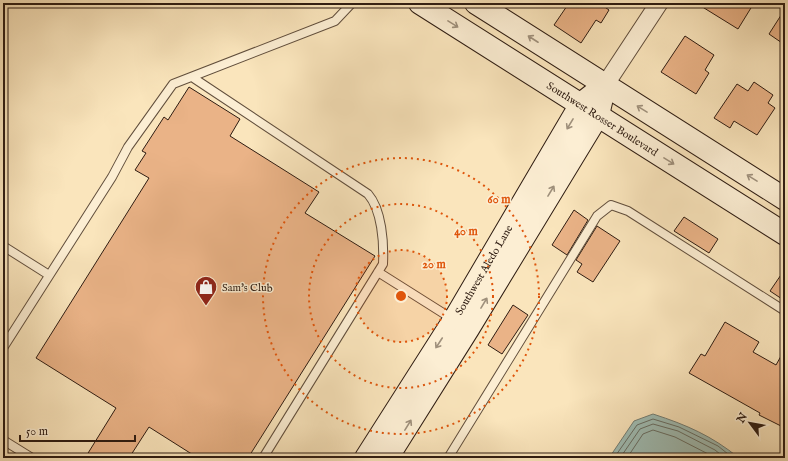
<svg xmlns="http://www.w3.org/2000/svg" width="788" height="461" font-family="'IM FELL English',serif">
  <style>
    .water { fill: #9fbeb6; stroke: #727d74 }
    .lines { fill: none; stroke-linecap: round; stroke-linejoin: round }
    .shore { stroke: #666d64; stroke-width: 1 }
    .building { fill: #eab387; stroke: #2e1c12 }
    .lane-casing { stroke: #614e3c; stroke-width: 10 }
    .street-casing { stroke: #614e3c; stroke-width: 19 }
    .secondary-casing { stroke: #2e1c12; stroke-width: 24 }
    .lane { stroke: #fceed3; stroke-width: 8 }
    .street { stroke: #fceed3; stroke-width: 17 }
    .secondary { stroke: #fceed3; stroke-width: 22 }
    .oneway { stroke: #9f907c }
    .ring { fill: none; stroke: #df560c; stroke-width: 2; stroke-dasharray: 2 4 }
    .labels { text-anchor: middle; stroke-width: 3; stroke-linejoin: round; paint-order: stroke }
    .street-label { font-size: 11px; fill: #2e1c12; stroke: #fceed3 }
    .poi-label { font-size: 11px; fill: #2e1c12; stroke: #fceed3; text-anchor: start }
    .centre { fill: #df560c; stroke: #fceed3; stroke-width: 2 }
    .ring-label { font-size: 12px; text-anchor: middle; font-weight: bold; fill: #df560c; stroke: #fceed3; stroke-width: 3; stroke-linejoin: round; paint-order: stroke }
  </style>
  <rect width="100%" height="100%" fill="#fae5bc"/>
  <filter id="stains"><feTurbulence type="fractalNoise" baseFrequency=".005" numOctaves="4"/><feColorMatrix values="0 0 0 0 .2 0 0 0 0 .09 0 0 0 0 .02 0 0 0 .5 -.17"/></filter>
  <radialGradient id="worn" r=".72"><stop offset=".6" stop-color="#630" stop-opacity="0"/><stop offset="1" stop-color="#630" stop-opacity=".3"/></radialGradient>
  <path class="water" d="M 653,414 C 687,425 712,436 739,458 L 609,458 L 634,421 Z"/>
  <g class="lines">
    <path class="shore" d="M 614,458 L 637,425 L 653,419 L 679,427 L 718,446 L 733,458
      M 620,458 L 640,429 L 653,424 L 678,431 L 715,450 L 725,458
      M 627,458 L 643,434 L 653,430 L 675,437 L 716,458"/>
  </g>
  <path class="building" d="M 569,3 L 599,3 L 609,10 L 601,23 L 596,20 L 581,43 L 554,25 Z
    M 696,3 L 754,3 L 738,29 Z
    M 785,9 L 785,45 L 769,34 Z
    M 685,36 L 714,55 L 705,70 L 709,73 L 696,94 L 661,72 Z
    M 754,82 L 773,95 L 768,103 L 775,108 L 757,135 L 734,121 L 730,128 L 714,118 L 737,84 L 748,91 Z
    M 189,87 L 240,119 L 230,136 L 319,192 L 305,213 L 375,256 L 248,458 L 198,458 L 149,427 L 129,458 L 85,458 L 116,408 L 36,358 L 149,178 L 135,170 L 146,153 L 142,151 L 164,117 L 168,120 Z
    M 574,210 L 588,220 L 567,255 L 552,245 Z
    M 684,217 L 718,239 L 709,253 L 674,231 Z
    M 597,226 L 620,241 L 593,282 L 577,272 L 582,264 L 576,260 Z
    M 785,269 L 785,301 L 770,291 Z
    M 513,305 L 528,315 L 502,354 L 488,345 Z
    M 725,322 L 759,342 L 753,352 L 776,365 L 785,349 L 785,428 L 759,415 L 760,413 L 689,373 L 701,354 L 705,356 Z"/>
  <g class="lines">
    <g class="lane-casing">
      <path id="lane" d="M 192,77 L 368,194 C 382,210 384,243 383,264 L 263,458
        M 3,246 L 49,275
        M 378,272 L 454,320
        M 3,348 L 112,177 L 128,147 L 173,84 L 335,21 L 352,3
        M 3,440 L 32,458
        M 448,458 L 597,216 L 611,205 L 628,211 L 785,311"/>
    </g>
    <g class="street-casing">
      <path id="street" d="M 605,85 L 659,3"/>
    </g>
    <g class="secondary-casing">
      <g id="secondary">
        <path id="s1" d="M 420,3 L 785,234"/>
        <path d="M 476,3 L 785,199"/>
        <path id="s2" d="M 366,458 L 454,320 L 581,104 L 605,85"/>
        <path d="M 387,458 L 468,329 L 598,115 L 605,85"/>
      </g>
    </g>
    <use href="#lane" class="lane"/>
    <use href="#street" class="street"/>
    <use href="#secondary" class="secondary"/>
  </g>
  <defs><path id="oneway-shaft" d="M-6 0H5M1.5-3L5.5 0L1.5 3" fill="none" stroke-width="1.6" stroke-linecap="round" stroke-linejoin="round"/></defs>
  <g class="oneway">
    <use href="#oneway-shaft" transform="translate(453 24) rotate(32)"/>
    <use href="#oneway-shaft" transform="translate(533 39) rotate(-147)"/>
    <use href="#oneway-shaft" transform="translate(642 109) rotate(-148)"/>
    <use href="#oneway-shaft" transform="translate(570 124) rotate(121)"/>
    <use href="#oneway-shaft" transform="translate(669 161) rotate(32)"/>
    <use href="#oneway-shaft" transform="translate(752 178) rotate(-148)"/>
    <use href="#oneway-shaft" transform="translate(551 191) rotate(-59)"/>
    <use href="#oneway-shaft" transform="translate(484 303) rotate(-59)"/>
    <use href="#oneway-shaft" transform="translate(439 343) rotate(123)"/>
    <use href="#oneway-shaft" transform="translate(408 425) rotate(-58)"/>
  </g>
  <circle cx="401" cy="296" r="46" fill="#df560c" fill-opacity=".12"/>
  <g class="ring">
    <circle cx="401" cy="296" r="46"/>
    <circle cx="401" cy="296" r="92"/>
    <circle cx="401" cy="296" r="138"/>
  </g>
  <defs>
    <g id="shop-pin" transform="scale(1.15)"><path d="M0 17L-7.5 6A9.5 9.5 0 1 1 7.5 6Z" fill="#8f2418" stroke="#fceed3"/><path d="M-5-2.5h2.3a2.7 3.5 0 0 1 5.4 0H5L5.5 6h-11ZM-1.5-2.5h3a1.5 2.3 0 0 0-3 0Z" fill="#fff"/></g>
  </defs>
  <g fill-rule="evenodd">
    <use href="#shop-pin" x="206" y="287"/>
  </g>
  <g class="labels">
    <g class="street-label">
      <text dy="4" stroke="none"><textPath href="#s1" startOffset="216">Southwest Rosser Boulevard</textPath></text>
      <text dy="4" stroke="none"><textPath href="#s2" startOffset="222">Southwest Aledo Lane</textPath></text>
    </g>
    <g class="poi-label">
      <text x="222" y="291">Sam's Club</text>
    </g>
  </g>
  <circle cx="401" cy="296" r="6" class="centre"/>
  <g class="ring-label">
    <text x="499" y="203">60 m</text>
    <text x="466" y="235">40 m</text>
    <text x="434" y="268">20 m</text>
  </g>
  <rect width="788" height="461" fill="none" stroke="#fae5bc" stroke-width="16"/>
  <rect x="4" y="4" width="780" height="453" fill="none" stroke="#2e1c12" stroke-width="2"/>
  <rect x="8" y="8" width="772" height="445" fill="none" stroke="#2e1c12"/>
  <g transform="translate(750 423) rotate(302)" stroke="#fceed3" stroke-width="3" paint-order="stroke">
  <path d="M0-3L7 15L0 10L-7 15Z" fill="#2e1c12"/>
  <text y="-6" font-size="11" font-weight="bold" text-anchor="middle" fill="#2e1c12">N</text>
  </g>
  <path d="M20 435v6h115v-6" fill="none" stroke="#2e1c12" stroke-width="2"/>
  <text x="26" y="435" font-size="12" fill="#2e1c12" stroke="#fceed3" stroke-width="3" paint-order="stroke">50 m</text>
  <rect width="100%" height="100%" filter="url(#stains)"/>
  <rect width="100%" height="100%" fill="url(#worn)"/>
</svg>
